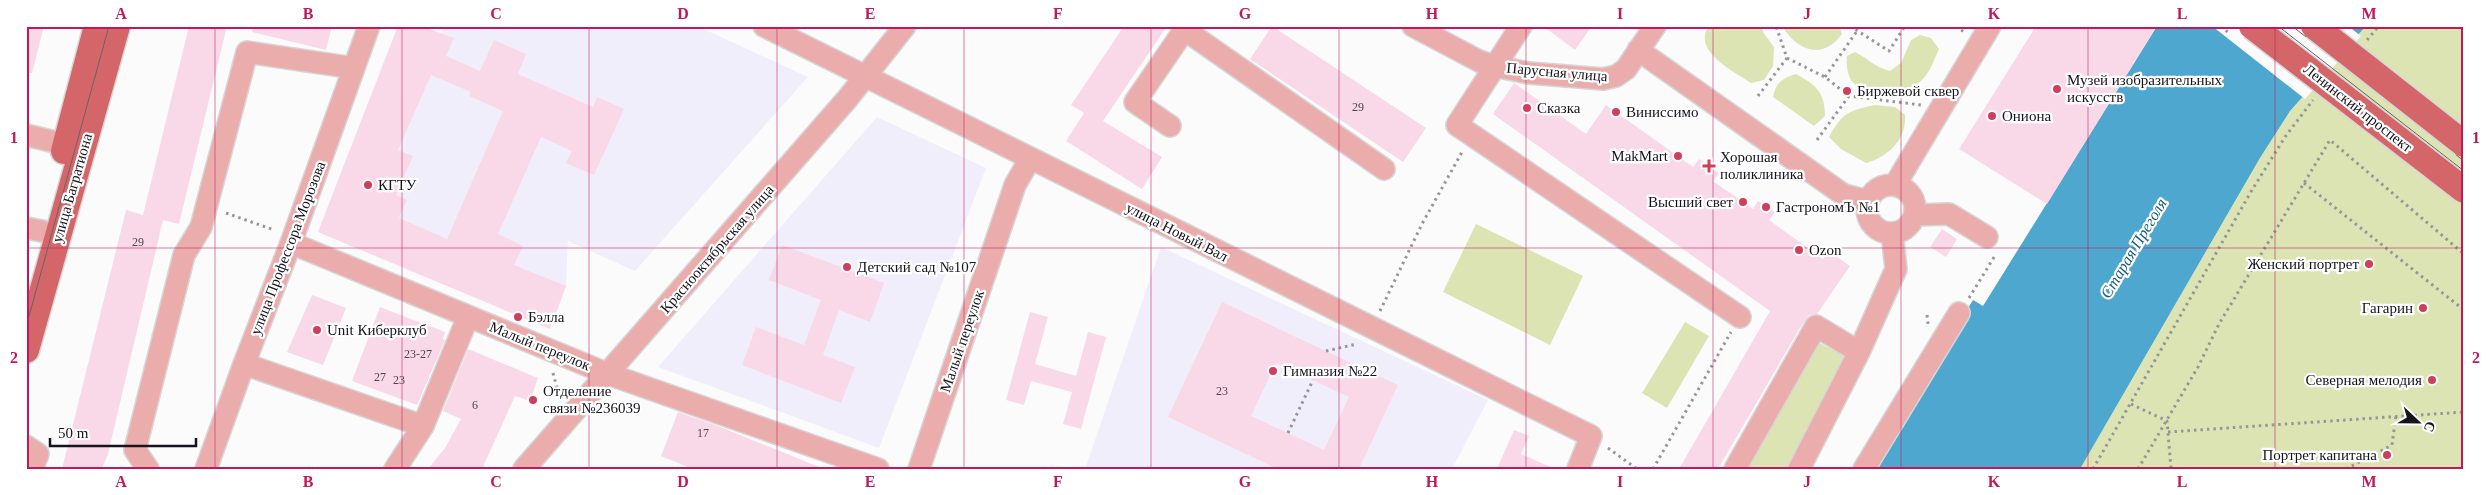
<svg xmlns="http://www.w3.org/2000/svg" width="2490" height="495" font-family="'Times New Roman',serif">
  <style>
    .built { fill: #f1eefb }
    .green { fill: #dce4b3 }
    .water { fill: #4ea7cf }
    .pier { fill: #fbfbfb }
    .building { fill: #f9d9e8; fill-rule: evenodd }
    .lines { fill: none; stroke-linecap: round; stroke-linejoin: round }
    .minor-casing { stroke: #d6d6d7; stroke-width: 24 }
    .major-casing { stroke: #d6d6d7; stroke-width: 29 }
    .path { stroke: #97969a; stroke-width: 3; stroke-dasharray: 2.5 4; stroke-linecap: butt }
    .minor { stroke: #ebadac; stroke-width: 21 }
    .major { stroke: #d4666a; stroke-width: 26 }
    .tram { stroke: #65646a; stroke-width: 1 }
    .major-bridge-casing { stroke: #d6d6d7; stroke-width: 29; stroke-linecap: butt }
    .path-bridge { stroke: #97969a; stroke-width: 3; stroke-dasharray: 2.5 4; stroke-linecap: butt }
    .major-bridge { stroke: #d4666a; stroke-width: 26 }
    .grid { fill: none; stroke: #c2185b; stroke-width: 1; stroke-opacity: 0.55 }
    .poi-dot { fill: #cf3f5c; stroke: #fff; stroke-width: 2 }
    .labels { text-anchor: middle; stroke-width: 4.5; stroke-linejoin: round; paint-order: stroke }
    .number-label { font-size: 12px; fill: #4e444f }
    .street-label { font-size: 15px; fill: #15131c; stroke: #fff }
    .poi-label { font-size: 15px; fill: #15131c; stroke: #fff; text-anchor: start }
    .water-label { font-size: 16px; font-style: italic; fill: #185e7a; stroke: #fff }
    .neatline { fill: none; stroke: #c2185b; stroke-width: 2 }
    .grid-label { font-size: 16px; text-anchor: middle; font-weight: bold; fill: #c2185b }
  </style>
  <rect width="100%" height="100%" fill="#fbfbfb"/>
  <path class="built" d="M 398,26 L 420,26 L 442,33 L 445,26 L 697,26 L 808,77 L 635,271 L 568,241 L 566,286 L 550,329 L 318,232 Z
    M 877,117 L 986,168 L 879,448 L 658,367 Z
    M 1161,247 L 1488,400 L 1452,469 L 1085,469 Z"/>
  <path class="green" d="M 1709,26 L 1761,26 L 1763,32 L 1774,47 L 1773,66 L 1764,80 L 1751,83 C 1735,72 1691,51 1709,26 Z
    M 1782,26 L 1839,26 L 1842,34 C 1823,60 1798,52 1782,26 Z
    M 2366,26 L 2464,26 L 2464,469 L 2080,469 L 2260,158 L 2290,111 Z
    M 1920,35 L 1931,38 L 1939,49 C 1933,62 1929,76 1917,84 C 1911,88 1901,89 1894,90 C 1866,94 1844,90 1847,56 L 1855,52 C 1869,59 1874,67 1890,71 L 1901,63 L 1911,40 Z
    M 1796,74 C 1816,85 1825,92 1825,116 L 1814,126 L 1773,97 C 1776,82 1783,78 1796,74 Z
    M 1875,105 L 1895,107 L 1905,115 C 1907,139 1888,157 1866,163 L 1841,149 L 1829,137 C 1843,112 1848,111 1875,105 Z
    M 1476,224 L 1583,276 L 1550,345 L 1443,292 Z
    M 1685,322 L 1709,336 L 1667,408 L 1642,393 Z
    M 1816,341 L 1848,358 L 1788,469 L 1747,469 Z"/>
  <path class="water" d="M 2157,26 L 2366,26 L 2290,111 L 2260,158 L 2080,469 L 1869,469 L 1973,300 L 1983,306 Z"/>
  <path class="pier" d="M 2212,26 L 2348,26 L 2361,36 L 2305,99 Z"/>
  <path class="building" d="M 26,26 L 44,26 L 32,73 L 26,73 Z
    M 189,26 L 227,26 L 179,224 L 163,220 L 108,454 L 102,469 L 62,469 L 126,210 L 143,215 Z
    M 253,26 L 332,26 L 326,50 L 252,32 Z
    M 398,26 L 420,26 L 454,38 L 446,56 L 480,71 L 494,40 L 526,54 L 518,74 L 593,107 L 597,97 L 624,109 L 594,175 L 566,163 L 572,151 L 541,137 L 498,234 L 523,246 L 514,265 L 566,286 L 550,329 L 318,232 ZM 431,75 L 471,92 L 469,96 L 503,111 L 447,239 L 399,218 L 407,200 L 396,195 L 413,156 L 398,150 Z
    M 1124,26 L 1167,26 L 1103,121 L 1162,157 L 1142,189 L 1066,141 L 1084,113 L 1071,105 Z
    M 1272,26 L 1426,128 L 1403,162 L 1250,59 Z
    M 1543,26 L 1592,26 L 1575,50 Z
    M 2036,26 L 2157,26 L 2047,204 L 1959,149 Z
    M 1514,83 L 1586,134 L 1606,105 L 1693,167 L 1699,159 L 1719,173 L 1713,181 L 1753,209 L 1758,201 L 1775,212 L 1769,220 L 1823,259 L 1829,251 L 1850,266 L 1817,314 L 1809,315 L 1800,328 L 1718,469 L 1679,469 L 1770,311 L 1493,114 Z
    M 1942,229 L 1957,239 L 1946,257 L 1930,247 Z
    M 782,245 L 884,283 L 870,322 L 839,310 L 823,355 L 855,367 L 841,403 L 742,365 L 756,327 L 804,345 L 821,300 L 769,280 Z
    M 312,295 L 346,308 L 323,365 L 287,352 Z
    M 1222,302 L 1398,385 L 1359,469 L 1278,469 L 1168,417 ZM 1276,363 L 1349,397 L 1324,450 L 1251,416 Z
    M 380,307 L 445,332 L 443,339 L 445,340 L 417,405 L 352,381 Z
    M 1030,312 L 1048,317 L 1035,364 L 1076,376 L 1088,332 L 1106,337 L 1081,429 L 1063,424 L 1072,392 L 1031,381 L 1024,405 L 1006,400 Z
    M 468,349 L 538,378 L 530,401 L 515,396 L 482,469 L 428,469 L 445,448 L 461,419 L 443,411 Z
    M 678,412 L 718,426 L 824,469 L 693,469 L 661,456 Z
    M 1514,430 L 1529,436 L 1521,454 L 1555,469 L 1497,469 Z"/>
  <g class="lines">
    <g class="minor-casing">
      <path id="minor" d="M 764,26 L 1591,436 L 1578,469
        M 1413,26 L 1479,61 L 1494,66 L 1529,73 L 1603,79 L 1616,76 L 1626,69 L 1655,26
        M 1521,26 L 1457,125 L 1740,317
        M 1185,30 L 1384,169
        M 1638,50 L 1844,195 L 1868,201
        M 1170,126 L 1135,102 L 1187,26
        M 26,135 L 80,148
        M1867 209a24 24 0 1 1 48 0a24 24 0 1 1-48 0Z
        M 1895,185 L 1990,26
        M 1915,215 L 1949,214 L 1987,237
        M 26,228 L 42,231
        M 291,243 L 608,374 L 878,469
        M 244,364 L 423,426 L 468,317
        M 26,446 L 38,454 L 32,469
        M 148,469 L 135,450 L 184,255 L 201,227 L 247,52 L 354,68
        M 206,469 L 244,364 L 291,243 L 369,26
        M 395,469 L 423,426
        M 524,469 L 848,98 L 905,26
        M 919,469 L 1015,185 L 1030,159
        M 1735,469 L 1816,326 L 1859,352
        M 1799,469 L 1859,352 L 1896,269 L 1892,233
        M 1864,469 L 1959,313"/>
    </g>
    <g class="major-casing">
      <path id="major" d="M 64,151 L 97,26
        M 26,350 L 117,26"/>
    </g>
    <path class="path" d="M 1850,26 L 1889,51 L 1905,26
      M 1956,26 L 1964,32
      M 2367,40 L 2379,26
      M 1787,58 L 1825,77 L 1849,96 L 1921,105
      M 1825,77 L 1857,31
      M 1758,96 L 1787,58 L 1776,26
      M 1817,140 L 1849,96
      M 2304,183 L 2464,310
      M 226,213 L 274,230
      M 1969,298 L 1996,254
      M 1380,311 L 1422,224 L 1462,152
      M 1927,315 L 1928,324
      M 1326,351 L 1357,344
      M 553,373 L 560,399
      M 2131,404 L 2167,421 L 2171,469
      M 2168,432 L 2464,412
      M 1288,433 L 1313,380
      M 1608,448 L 1637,469
      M 1653,469 L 1731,332
      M 2093,469 L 2252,190 L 2285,137 L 2313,100
      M 2138,469 L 2198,367 L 2219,324 L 2330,140 L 2464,254
      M 2346,469 L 2392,445 L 2396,415"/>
    <use href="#minor" class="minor"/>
    <use href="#major" class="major"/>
    <path class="tram" d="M 2278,26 L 2464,171
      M 2292,26 L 2464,161
      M 26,327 L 109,26"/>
    <g class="major-bridge-casing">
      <path id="major-bridge" d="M 2252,26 L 2464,190
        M 2314,26 L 2464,144"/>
    </g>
    <path class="path-bridge" d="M 2221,26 L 2230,34"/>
    <use href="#major-bridge" class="major-bridge"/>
  </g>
  <path class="grid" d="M 215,26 L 215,469M 402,26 L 402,469M 589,26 L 589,469M 777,26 L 777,469M 964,26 L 964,469M 1151,26 L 1151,469M 1339,26 L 1339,469M 1526,26 L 1526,469M 1713,26 L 1713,469M 1901,26 L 1901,469M 2088,26 L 2088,469M 2275,26 L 2275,469M 26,248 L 2464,248"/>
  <g class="poi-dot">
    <circle cx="2057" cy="89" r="5"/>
    <circle cx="1847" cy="91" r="5"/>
    <circle cx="1527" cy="108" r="5"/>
    <circle cx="1616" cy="112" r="5"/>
    <circle cx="1992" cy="116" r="5"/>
    <circle cx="1678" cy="156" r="5"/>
    <path d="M1706.5 158.5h5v5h5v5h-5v5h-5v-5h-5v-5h5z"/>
    <circle cx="368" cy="185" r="5"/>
    <circle cx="1743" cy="202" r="5"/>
    <circle cx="1766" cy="207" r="5"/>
    <circle cx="1799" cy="250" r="5"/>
    <circle cx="2369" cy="264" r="5"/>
    <circle cx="847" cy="267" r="5"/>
    <circle cx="2423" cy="308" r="5"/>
    <circle cx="518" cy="317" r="5"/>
    <circle cx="317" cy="330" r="5"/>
    <circle cx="1273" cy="371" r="5"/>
    <circle cx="2432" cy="380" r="5"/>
    <circle cx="533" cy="400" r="5"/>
    <circle cx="2387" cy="455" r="5"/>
  </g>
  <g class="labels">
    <g class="number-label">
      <text x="1358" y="111">29</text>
      <text x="138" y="246">29</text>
      <text x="418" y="358">23-27</text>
      <text x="380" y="381">27</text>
      <text x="399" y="384">23</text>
      <text x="1222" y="395">23</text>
      <text x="475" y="409">6</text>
      <text x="703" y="437">17</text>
    </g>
    <g class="street-label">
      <text transform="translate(1557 72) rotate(5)" y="5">Парусная улица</text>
      <text transform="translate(2358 108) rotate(38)" y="5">Ленинский проспект</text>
      <text transform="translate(72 188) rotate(-74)" y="5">улица Багратиона</text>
      <text transform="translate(1177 232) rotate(27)" y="5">улица Новый Вал</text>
      <text transform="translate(288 248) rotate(-69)" y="5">улица Профессора Морозова</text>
      <text transform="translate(717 249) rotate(-49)" y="5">Краснооктябрьская улица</text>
      <text transform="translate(962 341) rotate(-71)" y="5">Малый переулок</text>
      <text transform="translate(540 346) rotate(22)" y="5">Малый переулок</text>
    </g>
    <g class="poi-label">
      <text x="2067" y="85">Музей изобразительных<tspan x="2067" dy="17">искусств</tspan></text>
      <text x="1857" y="96">Биржевой сквер</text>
      <text x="1537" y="113">Сказка</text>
      <text x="1626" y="117">Виниссимо</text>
      <text x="2002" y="121">Ониона</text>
      <text x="1668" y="161" text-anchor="end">MakMart</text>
      <text x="1720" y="162">Хорошая<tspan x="1720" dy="17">поликлиника</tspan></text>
      <text x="378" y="190">КГТУ</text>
      <text x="1733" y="207" text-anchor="end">Высший свет</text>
      <text x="1776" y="212">ГастрономЪ №1</text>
      <text x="1809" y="255">Ozon</text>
      <text x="2359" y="269" text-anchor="end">Женский портрет</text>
      <text x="857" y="272">Детский сад №107</text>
      <text x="2413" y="313" text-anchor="end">Гагарин</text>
      <text x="528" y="322">Бэлла</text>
      <text x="327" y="335">Unit Киберклуб</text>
      <text x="1283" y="376">Гимназия №22</text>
      <text x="2422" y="385" text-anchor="end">Северная мелодия</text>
      <text x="543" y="396">Отделение<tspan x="543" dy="17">связи №236039</tspan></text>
      <text x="2377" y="460" text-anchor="end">Портрет капитана</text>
    </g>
    <g class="water-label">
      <text transform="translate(2133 248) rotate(-59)" y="6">Старая Преголя</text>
    </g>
  </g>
  <rect width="2490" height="495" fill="none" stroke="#ffffff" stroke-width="55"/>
  <g transform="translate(2418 422) rotate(112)" stroke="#ffffff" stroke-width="4" paint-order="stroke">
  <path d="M0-4L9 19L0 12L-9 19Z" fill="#15131c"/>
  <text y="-8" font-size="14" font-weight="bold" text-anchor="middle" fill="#15131c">С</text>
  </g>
  <path d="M50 438v8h146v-8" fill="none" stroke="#15131c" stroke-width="2.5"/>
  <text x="58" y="438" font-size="15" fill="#15131c" stroke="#ffffff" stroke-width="4" paint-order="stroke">50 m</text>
  <rect x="28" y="28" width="2434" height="440" class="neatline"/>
  <g class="grid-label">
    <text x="121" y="19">A</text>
    <text x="308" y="19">B</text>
    <text x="496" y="19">C</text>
    <text x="683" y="19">D</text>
    <text x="870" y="19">E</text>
    <text x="1058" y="19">F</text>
    <text x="1245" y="19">G</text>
    <text x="1432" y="19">H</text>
    <text x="1620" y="19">I</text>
    <text x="1807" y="19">J</text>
    <text x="1994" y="19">K</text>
    <text x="2182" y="19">L</text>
    <text x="2369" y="19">M</text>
    <text x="14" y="143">1</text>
    <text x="2476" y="143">1</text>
    <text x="14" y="363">2</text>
    <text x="2476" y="363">2</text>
    <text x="121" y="487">A</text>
    <text x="308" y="487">B</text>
    <text x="496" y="487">C</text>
    <text x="683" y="487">D</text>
    <text x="870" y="487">E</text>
    <text x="1058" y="487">F</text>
    <text x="1245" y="487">G</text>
    <text x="1432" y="487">H</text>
    <text x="1620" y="487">I</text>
    <text x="1807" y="487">J</text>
    <text x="1994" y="487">K</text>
    <text x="2182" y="487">L</text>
    <text x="2369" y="487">M</text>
  </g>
</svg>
